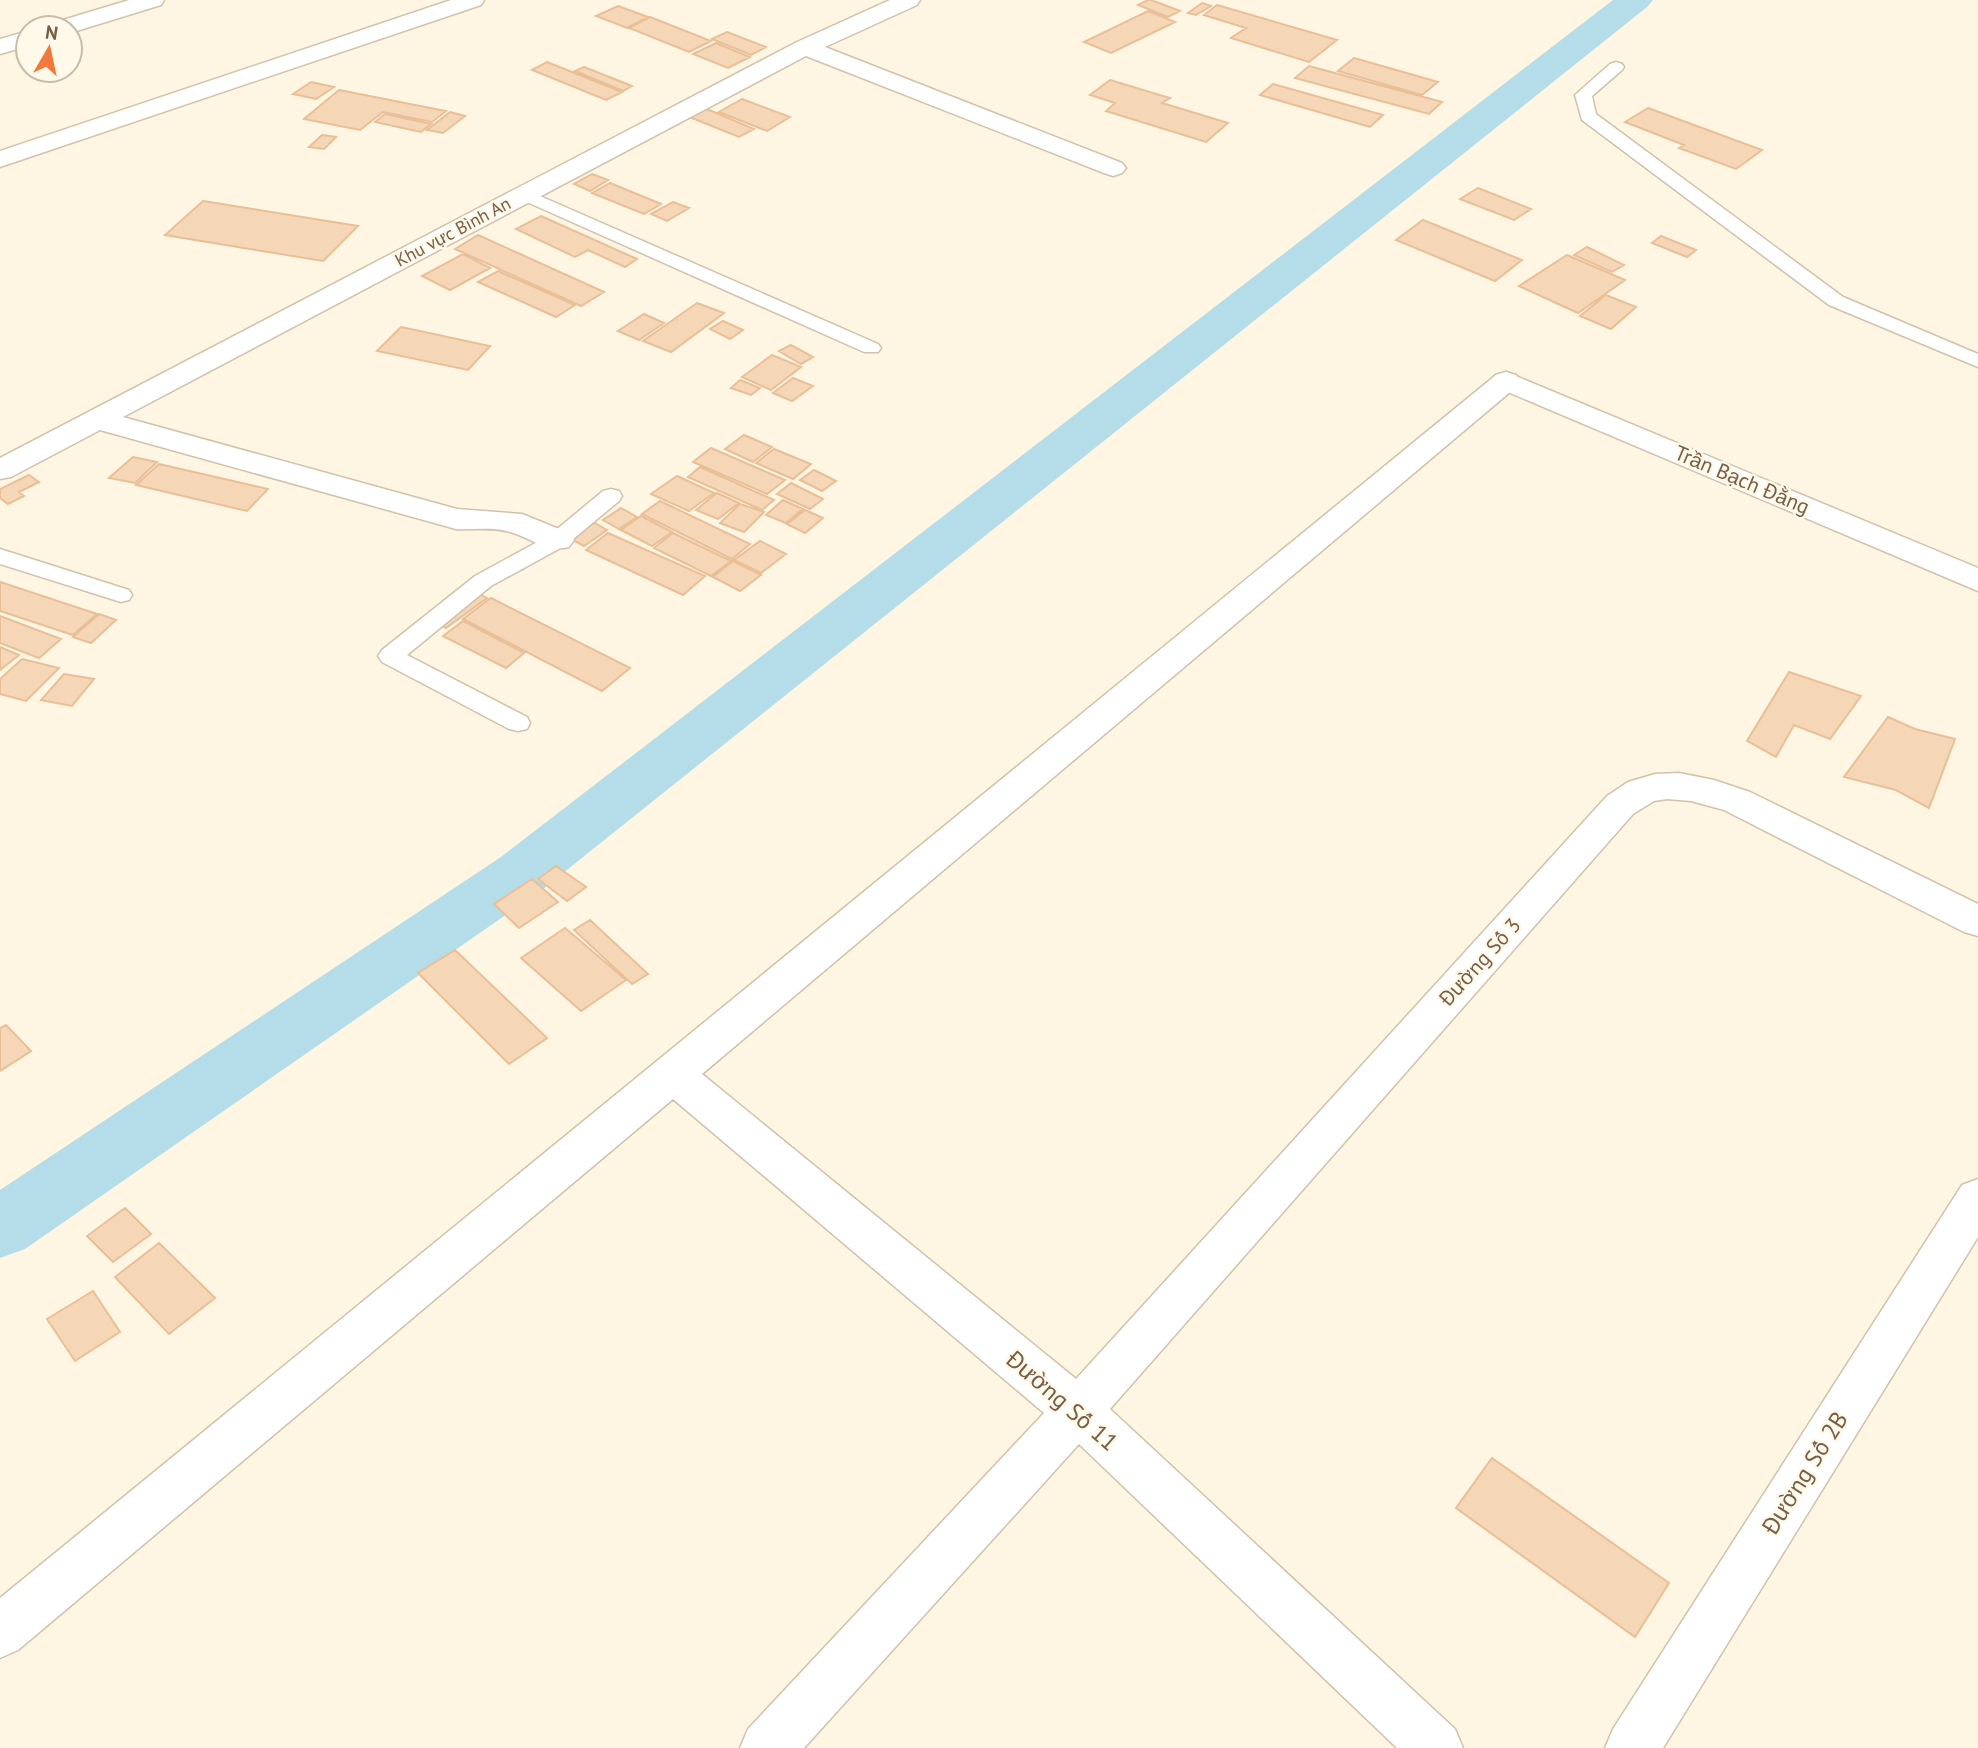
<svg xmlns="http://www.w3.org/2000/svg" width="1978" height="1748" font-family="'PT Sans',sans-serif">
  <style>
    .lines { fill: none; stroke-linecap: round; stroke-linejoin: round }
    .canal { fill: #b5dce9; fill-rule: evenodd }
    .building { fill: #f5d7b8; stroke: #e9bf97; stroke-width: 2 }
    .service-casing { stroke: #d2c1ab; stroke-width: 3 }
    .minor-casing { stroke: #d2c1ab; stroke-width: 3 }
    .tertiary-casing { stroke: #d2c1ab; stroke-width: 3 }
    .service { fill: #fff; fill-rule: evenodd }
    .minor { fill: #fff; fill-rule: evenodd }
    .tertiary { fill: #fff; fill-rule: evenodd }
    .labels { text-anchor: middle; stroke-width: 5; stroke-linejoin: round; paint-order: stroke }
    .far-street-label { font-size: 18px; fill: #785d47; stroke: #fff9ea }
    .street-label { font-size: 21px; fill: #785d47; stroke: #fff9ea }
    .near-street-label { font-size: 24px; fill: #785d47; stroke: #fff9ea }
  </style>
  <rect width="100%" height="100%" fill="#fef6e2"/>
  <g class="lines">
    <path class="canal" d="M 1613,0 L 1653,0 L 1647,7 L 543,889 L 25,1249 L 0,1258 L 0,1190 L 501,857 Z"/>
  </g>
  <path class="building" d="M 1148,0 L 1151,0 L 1180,11 L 1168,17 L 1138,5 Z
    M 1202,3 L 1211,6 L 1196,15 L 1188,13 Z
    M 1217,5 L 1337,40 L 1309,62 L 1231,38 L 1246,28 L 1204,15 Z
    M 618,6 L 648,17 L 627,28 L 596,16 Z
    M 1148,11 L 1175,22 L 1111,53 L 1084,42 Z
    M 650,17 L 711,41 L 689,52 L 629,28 Z
    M 727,32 L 766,47 L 751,55 L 712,39 Z
    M 716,43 L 750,57 L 728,68 L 693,54 Z
    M 1354,58 L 1438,82 L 1422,95 L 1338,71 Z
    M 547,62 L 622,92 L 606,100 L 532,70 Z
    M 1309,66 L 1442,102 L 1429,114 L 1295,78 Z
    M 584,67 L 632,86 L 623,91 L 575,71 Z
    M 1110,80 L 1170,98 L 1162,103 L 1228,123 L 1206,142 L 1106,111 L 1115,103 L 1090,95 Z
    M 311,82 L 334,87 L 316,99 L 293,94 Z
    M 1273,84 L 1383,115 L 1370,127 L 1260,95 Z
    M 339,90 L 446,111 L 432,122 L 383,112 L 360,130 L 304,119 Z
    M 742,99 L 790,117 L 767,131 L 719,112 Z
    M 702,107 L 754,129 L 739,137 L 687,116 Z
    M 1648,108 L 1762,150 L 1736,169 L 1679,148 L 1684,145 L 1625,122 Z
    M 450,112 L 465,116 L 443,133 L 427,130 Z
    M 385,114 L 431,124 L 421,132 L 375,122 Z
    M 322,135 L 336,137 L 324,149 L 309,147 Z
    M 592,174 L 608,180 L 590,191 L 574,184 Z
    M 610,183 L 661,204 L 644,214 L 592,193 Z
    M 1478,188 L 1531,209 L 1514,220 L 1460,199 Z
    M 203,201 L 358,226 L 323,261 L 165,235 Z
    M 673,202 L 689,208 L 667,221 L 651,214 Z
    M 541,216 L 637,259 L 625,267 L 588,250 L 575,257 L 516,229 Z
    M 1423,220 L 1522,260 L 1495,281 L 1396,240 Z
    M 478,235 L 604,292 L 581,306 L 455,249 Z
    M 1661,236 L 1696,250 L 1687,257 L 1652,243 Z
    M 1587,247 L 1624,265 L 1612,272 L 1574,255 Z
    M 463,254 L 490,268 L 450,290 L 422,276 Z
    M 1567,255 L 1625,280 L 1578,313 L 1519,286 Z
    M 498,271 L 575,305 L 556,317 L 478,282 Z
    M 1606,295 L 1636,307 L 1611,329 L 1580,316 Z
    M 697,303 L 724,313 L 671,352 L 643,341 Z
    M 644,314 L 664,323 L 639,340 L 618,331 Z
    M 723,321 L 743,330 L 730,339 L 710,329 Z
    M 401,327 L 490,346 L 468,370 L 377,351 Z
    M 791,345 L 813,357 L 801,364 L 779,351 Z
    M 772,355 L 801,367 L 771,390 L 742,377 Z
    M 793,378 L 813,386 L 792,401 L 773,393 Z
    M 740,380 L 760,388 L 751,395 L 731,388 Z
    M 744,435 L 772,447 L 753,462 L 725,449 Z
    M 711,448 L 785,480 L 767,494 L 693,462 Z
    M 774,449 L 811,464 L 793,479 L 756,463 Z
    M 133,457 L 157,462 L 135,483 L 109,478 Z
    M 159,464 L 268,489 L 247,511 L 136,485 Z
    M 700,467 L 774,500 L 762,510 L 688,477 Z
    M 814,470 L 836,481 L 822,491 L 800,480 Z
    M 29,475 L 39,482 L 19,492 L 24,496 L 8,504 L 0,498 L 0,489 Z
    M 677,476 L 714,493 L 689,511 L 651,494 Z
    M 791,483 L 823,499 L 810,509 L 777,494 Z
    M 717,493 L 739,503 L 718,519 L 696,510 Z
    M 783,500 L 803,509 L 786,523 L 766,515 Z
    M 660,501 L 750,544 L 732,559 L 642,514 Z
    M 740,504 L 764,512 L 744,532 L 720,523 Z
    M 621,508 L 637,517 L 619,529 L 603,520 Z
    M 805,510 L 823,518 L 805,533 L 787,524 Z
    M 641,516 L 672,532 L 652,546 L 621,530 Z
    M 593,522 L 607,530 L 584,546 L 569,538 Z
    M 608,533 L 705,576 L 683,595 L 586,550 Z
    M 673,533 L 731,561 L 711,576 L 654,548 Z
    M 760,541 L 786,554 L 761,573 L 734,560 Z
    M 733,561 L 761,575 L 740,591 L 713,577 Z
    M 0,582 L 97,614 L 73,635 L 0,611 Z
    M 478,593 L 487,598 L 446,628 L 437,623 Z
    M 491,598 L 630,668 L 602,691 L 463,619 Z
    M 99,614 L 116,620 L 91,643 L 73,637 Z
    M 0,616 L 61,639 L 39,658 L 0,643 Z
    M 463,621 L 524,653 L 506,668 L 443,636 Z
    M 0,647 L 19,655 L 0,670 Z
    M 22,659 L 59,668 L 26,701 L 0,694 L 0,679 Z
    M 1789,672 L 1861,696 L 1830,739 L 1794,725 L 1776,757 L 1747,741 Z
    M 64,674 L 94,679 L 72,706 L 41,700 Z
    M 1888,717 L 1915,729 L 1955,739 L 1929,808 L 1896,790 L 1844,777 Z
    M 556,866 L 586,887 L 567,901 L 538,879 Z
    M 532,879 L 558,902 L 519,928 L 494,904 Z
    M 590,920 L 648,974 L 632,984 L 574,930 Z
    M 565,928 L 626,980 L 581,1011 L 521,958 Z
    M 455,950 L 547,1038 L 509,1064 L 418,973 Z
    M 6,1025 L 31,1051 L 0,1071 L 0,1028 Z
    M 125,1208 L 151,1234 L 113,1262 L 87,1236 Z
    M 159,1243 L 215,1298 L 169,1334 L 115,1277 Z
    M 93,1291 L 120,1332 L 75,1361 L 47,1319 Z
    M 1492,1458 L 1669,1583 L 1635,1637 L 1456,1508 Z"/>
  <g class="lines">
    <g class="service-casing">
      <path id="service" d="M 1616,62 L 1622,64 L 1624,67 L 1622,70 L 1592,96 L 1596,114 L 1843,297 L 1978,354 L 1978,367 L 1829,305 L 1582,120 L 1575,95 L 1610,64 Z
        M 524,189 L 878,344 L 881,348 L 878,352 L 864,352 L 518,198 L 515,194 Z
        M 611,489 L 619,491 L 622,496 L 619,501 L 566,545 L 491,586 L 407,655 L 527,717 L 530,723 L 527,729 L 518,731 L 509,729 L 382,662 L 378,656 L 382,650 L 475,576 L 550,535 L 603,491 Z
        M 0,549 L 129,590 L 132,595 L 129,600 L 121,602 L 0,564 Z"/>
    </g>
    <g class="minor-casing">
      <path id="minor" d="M 129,0 L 164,0 L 161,5 L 70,33 L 70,28 L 49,28 L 53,23 Z
        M 451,0 L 484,0 L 481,5 L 0,167 L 0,151 Z
        M 890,0 L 920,0 L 917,5 L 825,47 L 1122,163 L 1126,168 L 1122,173 L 1113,176 L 1104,173 L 806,56 L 123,417 L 457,509 L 522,514 L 569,533 L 574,540 L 569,547 C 545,553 529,536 506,531 C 491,527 472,530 456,529 L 100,430 L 11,477 L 0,479 L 0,458 L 797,42 Z
        M 28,31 L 28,46 L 0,54 L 0,39 Z
        M 1506,372 L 1516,375 L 1521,381 L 1516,387 L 702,1074 L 1076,1379 L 1607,796 L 1628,782 L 1655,774 L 1679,773 L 1714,780 L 1750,792 L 1978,904 L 1978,936 L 1964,932 L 1724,810 L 1691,801 L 1667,799 L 1654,801 L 1633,814 L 1110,1409 L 1455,1729 L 1463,1748 L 1397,1748 L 1079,1444 L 804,1748 L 740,1748 L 748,1729 L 1044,1413 L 673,1099 L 18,1650 L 0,1658 L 0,1598 L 1496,375 Z
        M 1978,1179 L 1978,1237 L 1663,1748 L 1605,1748 L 1613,1729 L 1962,1185 Z"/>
    </g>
    <g class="tertiary-casing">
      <path id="tertiary" d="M 1506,372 L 1978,568 L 1978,591 L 1496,387 L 1491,381 L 1496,375 Z"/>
    </g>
    <use href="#service" class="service"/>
    <use href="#minor" class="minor"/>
    <use href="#tertiary" class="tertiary"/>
  </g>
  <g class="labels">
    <g class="far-street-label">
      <text transform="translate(453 232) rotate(-28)" y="6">Khu vực Bình An</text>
    </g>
    <g class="street-label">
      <text transform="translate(1742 480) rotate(23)" y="7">Trần Bạch Đằng</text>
      <text transform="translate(1480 962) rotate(-48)" y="7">Đường Số 3</text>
    </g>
    <g class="near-street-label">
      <text transform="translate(1062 1401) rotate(41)" y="8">Đường Số 11</text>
      <text transform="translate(1805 1473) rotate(-58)" y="8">Đường Số 2B</text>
    </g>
  </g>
  <g transform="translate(49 49) rotate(9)"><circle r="33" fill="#fff9ea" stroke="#c9bba9" stroke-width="2"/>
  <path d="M0-5L12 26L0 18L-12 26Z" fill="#f1793e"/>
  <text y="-10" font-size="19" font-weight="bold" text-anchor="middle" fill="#785d47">N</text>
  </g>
</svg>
